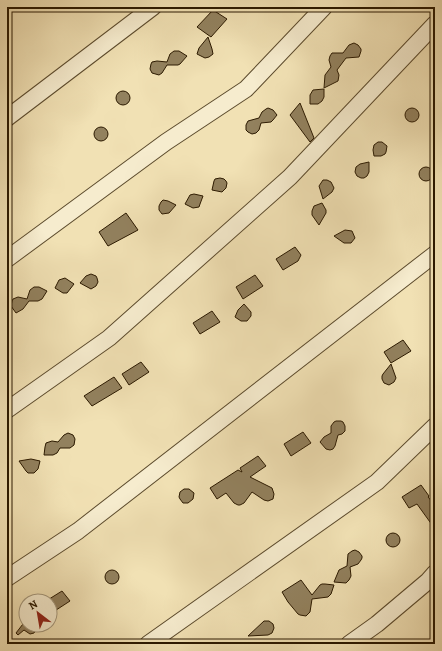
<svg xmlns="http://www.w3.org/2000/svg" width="442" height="651" font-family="Alegreya,serif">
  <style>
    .building { fill: #92815e; stroke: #2b1900 }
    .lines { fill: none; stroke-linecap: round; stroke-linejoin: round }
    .street-casing { stroke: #5c4b2d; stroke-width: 18 }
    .street { stroke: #f6ecce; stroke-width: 16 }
  </style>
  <rect width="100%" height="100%" fill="#f1e1b4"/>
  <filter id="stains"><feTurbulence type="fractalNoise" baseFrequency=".005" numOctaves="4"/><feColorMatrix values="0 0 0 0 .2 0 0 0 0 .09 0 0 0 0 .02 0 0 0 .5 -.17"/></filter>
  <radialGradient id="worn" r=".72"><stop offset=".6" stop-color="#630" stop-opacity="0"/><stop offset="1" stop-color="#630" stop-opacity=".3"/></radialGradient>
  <path class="building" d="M 213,10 L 227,19 L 211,37 L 197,27 Z
    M 208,37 L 212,49 L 213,54 L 209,57 L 205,58 L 197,54 L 199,48 Z
    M 354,43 L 358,45 L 361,49 L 361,51 L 359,57 L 346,58 L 337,70 L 339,75 L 338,81 L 324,88 L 325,75 L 331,67 L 329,60 L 330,56 L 332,53 L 343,53 L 349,45 Z
    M 174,51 L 179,51 L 187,56 L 180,64 L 178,65 L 167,65 L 162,73 L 159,75 L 152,73 L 150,69 L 151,64 L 152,62 L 157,61 L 167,62 L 170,54 Z
    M 324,89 L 324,97 L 322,101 L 318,104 L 310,104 L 310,95 L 313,90 Z
    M116 98a7 7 0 1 1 14 0a7 7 0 1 1-14 0Z
    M 300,103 L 314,138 L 310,142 L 290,115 Z
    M405 115a7 7 0 1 1 14 0a7 7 0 1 1-14 0Z
    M 268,108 L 273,110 L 277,115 L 273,120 L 271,122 L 261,123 L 259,130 L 256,133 L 252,134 L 248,132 L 246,130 L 246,125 L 248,121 L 259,118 L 262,112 L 266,109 Z
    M94 134a7 7 0 1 1 14 0a7 7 0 1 1-14 0Z
    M 378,142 L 382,142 L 387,146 L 386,152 L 385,154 L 381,156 L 374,156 L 373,150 L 374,145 Z
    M 369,162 L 369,172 L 367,176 L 364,178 L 361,178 L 357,176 L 355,172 L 356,167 L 360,164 Z
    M419 174a7 7 0 1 1 14 0a7 7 0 1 1-14 0Z
    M 220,178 L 224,179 L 226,181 L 227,183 L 226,188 L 222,192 L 212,190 L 214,181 L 215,179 Z
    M 323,180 L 327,180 L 331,182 L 334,188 L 332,192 L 323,199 L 319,186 Z
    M 194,194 L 203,196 L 200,204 L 199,207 L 193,208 L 185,204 L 190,195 Z
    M 163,200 L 168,201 L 176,205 L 169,213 L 162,214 L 159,210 L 159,206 L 161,202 Z
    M 322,203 L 326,210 L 326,213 L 319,225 L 312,215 L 312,211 L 314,206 Z
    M 126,213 L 138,230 L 108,246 L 99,232 Z
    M 345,230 L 352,231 L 355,238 L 351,243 L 344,243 L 334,236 Z
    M 295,247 L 301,255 L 298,261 L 283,270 L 276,259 Z
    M 91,274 L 96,276 L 97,278 L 98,282 L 96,286 L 91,289 L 80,283 L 86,276 Z
    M 255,275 L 263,286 L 243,299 L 236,287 Z
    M 65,278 L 74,284 L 67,293 L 63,293 L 55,288 L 59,280 Z
    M 34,287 L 39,287 L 47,291 L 42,299 L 38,301 L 29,301 L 23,309 L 16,313 L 11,306 L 12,301 L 13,299 L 18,297 L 27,299 L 30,290 Z
    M 244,304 L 251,312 L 251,316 L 247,321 L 241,321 L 235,317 L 238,310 Z
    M 212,311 L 220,322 L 200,334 L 193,323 Z
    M 403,340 L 411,351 L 391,363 L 384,352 Z
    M 141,362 L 149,372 L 129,385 L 122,374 Z
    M 391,364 L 396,378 L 394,382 L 389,385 L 384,383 L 382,379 L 382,376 L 383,374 Z
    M 114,377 L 122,388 L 92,406 L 84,396 Z
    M 336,421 L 341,421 L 343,422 L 345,426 L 345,431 L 342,434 L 338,435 L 335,446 L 333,449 L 330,450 L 326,449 L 320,442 L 324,437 L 331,433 L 331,426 L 334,422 Z
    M 303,432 L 311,443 L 291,456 L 284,444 Z
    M 68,433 L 73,435 L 75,439 L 74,445 L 70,448 L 60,448 L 57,453 L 53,455 L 44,455 L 45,447 L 46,443 L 52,441 L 58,442 L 64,435 Z
    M 258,456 L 266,466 L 250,477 L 272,488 L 274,494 L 273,499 L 268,501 L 264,500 L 252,492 L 244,503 L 240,505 L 238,505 L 234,503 L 226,493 L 217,499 L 210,488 L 238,470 L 242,472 L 240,468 Z
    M 31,459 L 40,461 L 38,469 L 34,473 L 28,473 L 26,471 L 19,461 Z
    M 421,485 L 429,496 L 428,497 L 435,505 L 435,529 L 417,504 L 409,508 L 402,497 Z
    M 184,489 L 189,489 L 194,493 L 193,499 L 188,503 L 183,503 L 180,499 L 179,497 L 180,492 Z
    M386 540a7 7 0 1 1 14 0a7 7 0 1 1-14 0Z
    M 355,550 L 359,552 L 362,556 L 362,558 L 361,560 L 358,564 L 350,567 L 351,576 L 349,580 L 346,583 L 334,582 L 339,570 L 347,566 L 348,554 L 352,551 Z
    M105 577a7 7 0 1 1 14 0a7 7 0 1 1-14 0Z
    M 301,580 L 312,595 L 320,585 L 322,584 L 325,584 L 334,585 L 331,594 L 328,597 L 312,599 L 310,612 L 306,616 L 300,615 L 298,614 L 288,602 L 282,592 Z
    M 62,591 L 70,601 L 50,614 L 50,601 L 46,601 Z
    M 26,620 L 26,625 L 37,625 L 37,629 L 34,633 L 30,634 L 24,630 L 18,635 L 16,633 Z
    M 264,621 L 269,621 L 273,624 L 274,628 L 272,633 L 268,635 L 248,636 Z"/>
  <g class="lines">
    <g class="street-casing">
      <path id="street" d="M 7,118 L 153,7
        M 7,259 L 166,142 L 246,89 L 324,7
        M 7,410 L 109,338 L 290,177 L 435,24
        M 7,578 L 78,531 L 435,254
        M 148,644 L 377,482 L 435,426
        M 349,644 L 377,624 L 428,581 L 435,573"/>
    </g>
    <use href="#street" class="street"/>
  </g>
  <rect width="442" height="651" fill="none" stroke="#f1e1b4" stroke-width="24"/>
  <rect x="8" y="8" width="426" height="635" fill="none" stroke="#2b1900" stroke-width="2"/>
  <rect x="12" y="12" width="418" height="627" fill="none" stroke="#2b1900"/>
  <g transform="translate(38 613) rotate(329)"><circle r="19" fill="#f6ecce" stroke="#a5987c"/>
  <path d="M0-3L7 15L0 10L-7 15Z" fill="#8f2418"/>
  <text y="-6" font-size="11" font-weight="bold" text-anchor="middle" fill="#2b1900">N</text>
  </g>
  <rect width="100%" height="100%" filter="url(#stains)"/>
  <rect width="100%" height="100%" fill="url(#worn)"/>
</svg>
